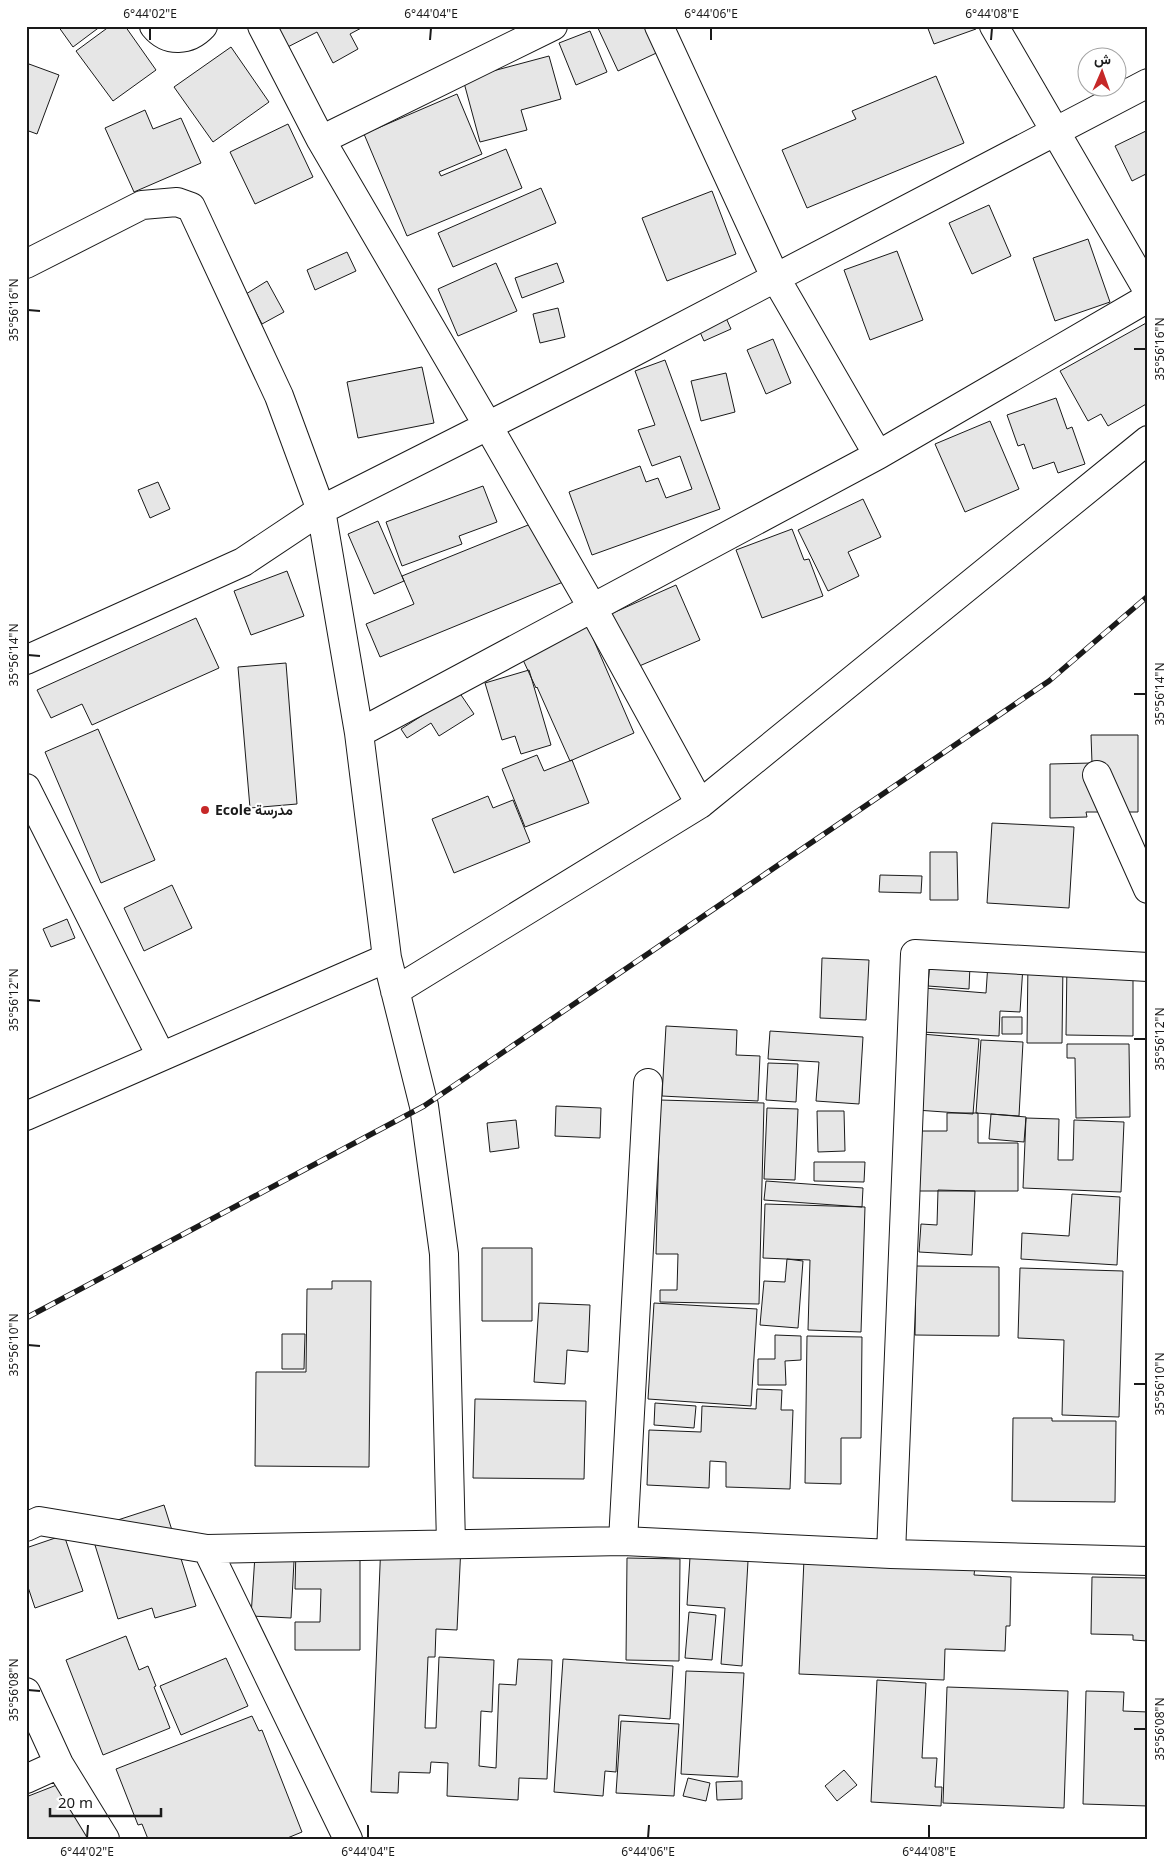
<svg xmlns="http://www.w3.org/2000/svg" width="1174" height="1865" font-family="'Noto Sans',Vazirmatn,sans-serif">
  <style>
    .building { fill: #e6e6e6; stroke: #1a1a1a }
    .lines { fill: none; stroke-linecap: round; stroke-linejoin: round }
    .minor-casing { stroke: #1a1a1a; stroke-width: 30 }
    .minor { stroke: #fff; stroke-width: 28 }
    .rail-casing { stroke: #1a1a1a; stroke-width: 5.5 }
    .rail { stroke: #fff; stroke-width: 4; stroke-dasharray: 11; stroke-linecap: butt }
    .ticks { fill: none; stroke: #1a1a1a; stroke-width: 2 }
    .poi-dot { fill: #c62828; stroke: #fff; stroke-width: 2 }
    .labels { text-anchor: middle; stroke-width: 4; stroke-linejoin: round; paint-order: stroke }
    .poi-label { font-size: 14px; font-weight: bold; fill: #1a1a1a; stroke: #fff; text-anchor: start }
    .neatline { fill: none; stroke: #1a1a1a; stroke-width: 2 }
    .ticks-label { font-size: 12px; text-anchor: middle; fill: #1a1a1a }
  </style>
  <rect width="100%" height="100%" fill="#fff"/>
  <path class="building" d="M 58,26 L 101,26 L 73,47 Z
    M 110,26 L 125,26 L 156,70 L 113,101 L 76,51 Z
    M 261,26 L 365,26 L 350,34 L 358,49 L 333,63 L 317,32 L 276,53 Z
    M 597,26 L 656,26 L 667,48 L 618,71 Z
    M 927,26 L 976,26 L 976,29 L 934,44 Z
    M 590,31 L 607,72 L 576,85 L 559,43 Z
    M 231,47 L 269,102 L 213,142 L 174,87 Z
    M 549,56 L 561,99 L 521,110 L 527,130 L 480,142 L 463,79 Z
    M 29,64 L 59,75 L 37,134 L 26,130 L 26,71 Z
    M 936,76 L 964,143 L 807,208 L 782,150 L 856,119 L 852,111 Z
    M 457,94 L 482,154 L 439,172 L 441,176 L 506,149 L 522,188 L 407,236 L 364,134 Z
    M 145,110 L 153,129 L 181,118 L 201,163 L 134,192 L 105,128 Z
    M 288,124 L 313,177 L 255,204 L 230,152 Z
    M 1146,131 L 1148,136 L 1148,173 L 1132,181 L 1115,146 Z
    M 541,188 L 556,223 L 453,267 L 438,233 Z
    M 712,191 L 736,254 L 667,281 L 642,218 Z
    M 989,205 L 1011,256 L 972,274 L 949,223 Z
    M 1088,239 L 1110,302 L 1055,321 L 1033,258 Z
    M 897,251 L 923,320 L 870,340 L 844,270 Z
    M 347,252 L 356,271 L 315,290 L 307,270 Z
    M 496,263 L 517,311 L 458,336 L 438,289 Z
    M 557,263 L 564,282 L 522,298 L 515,278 Z
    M 267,281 L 284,312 L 262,324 L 246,294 Z
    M 558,308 L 565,337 L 540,343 L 533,314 Z
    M 722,309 L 731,329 L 704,341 L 695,321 Z
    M 1148,322 L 1148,403 L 1108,426 L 1101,414 L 1088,421 L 1060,371 Z
    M 773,339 L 791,383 L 766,394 L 747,350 Z
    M 665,360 L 720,509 L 592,555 L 569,492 L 640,466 L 646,482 L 658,478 L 666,498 L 692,489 L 680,456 L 652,466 L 638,430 L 655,425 L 635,371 Z
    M 422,367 L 434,423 L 358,438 L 347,382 Z
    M 726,373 L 735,412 L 701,421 L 691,381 Z
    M 1056,398 L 1067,429 L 1072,427 L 1085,464 L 1058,473 L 1054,462 L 1033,469 L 1024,444 L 1018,446 L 1007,415 Z
    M 990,421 L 1019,489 L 965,512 L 935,444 Z
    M 158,482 L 170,509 L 150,518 L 138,490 Z
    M 483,486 L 497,522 L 459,536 L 462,544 L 402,566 L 386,522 Z
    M 863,499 L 881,537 L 848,552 L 859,576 L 828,591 L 798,530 Z
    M 378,521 L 404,581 L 374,594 L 348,534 Z
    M 538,521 L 563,582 L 380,657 L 366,624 L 414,604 L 402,576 Z
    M 792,529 L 804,560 L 809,559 L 823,596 L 762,618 L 736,550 Z
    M 287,571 L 304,616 L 251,635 L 234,591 Z
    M 676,585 L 700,640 L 630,670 L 606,616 Z
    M 196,618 L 219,668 L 92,725 L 82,704 L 51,718 L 37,690 Z
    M 585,620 L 634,733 L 570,761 L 537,687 L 536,688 L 518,649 Z
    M 286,663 L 297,804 L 250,808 L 238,667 Z
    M 529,670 L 551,745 L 521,754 L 515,736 L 502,740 L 485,683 Z
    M 459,692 L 474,714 L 439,736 L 431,723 L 407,738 L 401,729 Z
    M 98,729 L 155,860 L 101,883 L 45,752 Z
    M 1091,735 L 1138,735 L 1138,812 L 1086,812 L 1087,817 L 1050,818 L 1050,764 L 1092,763 Z
    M 537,755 L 544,771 L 572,760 L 589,803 L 525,827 L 502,769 Z
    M 488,796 L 493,808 L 513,800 L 530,842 L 454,873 L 432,819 Z
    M 992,823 L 1074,827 L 1069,908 L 987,903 Z
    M 930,852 L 957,852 L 958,900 L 930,900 Z
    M 880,875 L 922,876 L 921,893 L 879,892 Z
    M 172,885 L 192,928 L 144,951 L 124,908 Z
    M 67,919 L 75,938 L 51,947 L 43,929 Z
    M 822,958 L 869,960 L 866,1020 L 820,1018 Z
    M 930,961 L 970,965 L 969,989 L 928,986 Z
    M 1028,961 L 1063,961 L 1062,1043 L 1027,1043 Z
    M 1067,962 L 1133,962 L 1133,1036 L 1066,1035 Z
    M 988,963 L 1023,966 L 1020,1012 L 1000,1011 L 999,1036 L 921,1032 L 924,988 L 986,993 Z
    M 1002,1017 L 1022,1017 L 1022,1034 L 1002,1034 Z
    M 666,1026 L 737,1030 L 736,1055 L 760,1056 L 758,1101 L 662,1096 Z
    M 770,1031 L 863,1037 L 859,1104 L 816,1101 L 819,1062 L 768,1059 Z
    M 922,1034 L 979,1039 L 973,1114 L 916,1110 Z
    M 981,1040 L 1023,1042 L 1019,1116 L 976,1113 Z
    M 1067,1044 L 1129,1044 L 1130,1117 L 1076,1118 L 1075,1058 L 1067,1058 Z
    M 768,1063 L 798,1064 L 796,1102 L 766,1100 Z
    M 660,1100 L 764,1103 L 759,1304 L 660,1302 L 660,1290 L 677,1290 L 678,1254 L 656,1254 Z
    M 556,1106 L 601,1108 L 600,1138 L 555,1136 Z
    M 767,1108 L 798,1109 L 795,1180 L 764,1179 Z
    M 817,1111 L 844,1111 L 845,1151 L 818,1152 Z
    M 947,1113 L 978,1113 L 978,1143 L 1018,1143 L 1018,1191 L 914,1191 L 914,1131 L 947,1131 Z
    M 991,1114 L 1026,1117 L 1024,1142 L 989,1139 Z
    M 1026,1118 L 1059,1119 L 1058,1160 L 1073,1160 L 1074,1120 L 1124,1122 L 1121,1192 L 1023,1188 Z
    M 516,1120 L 519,1148 L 490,1152 L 487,1123 Z
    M 814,1162 L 865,1162 L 864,1182 L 814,1181 Z
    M 766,1181 L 863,1188 L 862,1207 L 764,1200 Z
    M 938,1190 L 975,1191 L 972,1255 L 919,1252 L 921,1224 L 937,1225 Z
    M 1072,1194 L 1120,1197 L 1117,1265 L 1021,1259 L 1022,1233 L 1069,1236 Z
    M 765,1204 L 865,1207 L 861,1332 L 808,1330 L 810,1260 L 763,1258 Z
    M 482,1248 L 532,1248 L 532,1321 L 482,1321 Z
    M 787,1259 L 803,1261 L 798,1328 L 760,1325 L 764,1281 L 785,1282 Z
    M 916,1266 L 999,1267 L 999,1336 L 915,1335 Z
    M 1020,1268 L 1123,1271 L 1119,1417 L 1062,1415 L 1064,1340 L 1018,1338 Z
    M 332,1281 L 371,1281 L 369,1467 L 255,1466 L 256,1372 L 306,1372 L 307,1289 L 332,1289 Z
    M 539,1303 L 590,1305 L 588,1352 L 567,1350 L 565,1384 L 534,1382 Z
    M 654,1303 L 757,1309 L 751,1406 L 648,1399 Z
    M 282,1334 L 305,1334 L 304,1369 L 282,1369 Z
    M 775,1335 L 801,1336 L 801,1360 L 785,1361 L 786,1385 L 758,1385 L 758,1359 L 775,1359 Z
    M 807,1336 L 862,1337 L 861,1438 L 841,1438 L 841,1484 L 805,1483 Z
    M 757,1389 L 782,1390 L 781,1410 L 793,1410 L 790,1489 L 726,1487 L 726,1462 L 710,1461 L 709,1488 L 647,1485 L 649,1430 L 701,1432 L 702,1406 L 756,1409 Z
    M 475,1399 L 586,1401 L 584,1479 L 473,1478 Z
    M 655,1403 L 696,1406 L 694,1428 L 654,1425 Z
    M 1013,1418 L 1052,1418 L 1052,1421 L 1116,1421 L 1115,1502 L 1012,1501 Z
    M 164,1505 L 196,1606 L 155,1618 L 152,1608 L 118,1619 L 90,1529 Z
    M 64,1535 L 83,1591 L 35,1608 L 26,1581 L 26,1548 Z
    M 256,1540 L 295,1542 L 291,1618 L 251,1616 Z
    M 381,1541 L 461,1545 L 457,1630 L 436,1629 L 435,1657 L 428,1657 L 425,1728 L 436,1728 L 439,1657 L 494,1660 L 492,1712 L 481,1711 L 479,1766 L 496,1768 L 499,1684 L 516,1685 L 518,1659 L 552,1660 L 547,1779 L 519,1778 L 518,1800 L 447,1796 L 448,1763 L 431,1762 L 430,1773 L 399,1772 L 398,1793 L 371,1792 Z
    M 296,1548 L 360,1549 L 360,1650 L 295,1650 L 295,1622 L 320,1622 L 321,1589 L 295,1589 Z
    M 690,1557 L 748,1561 L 742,1666 L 721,1664 L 725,1608 L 687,1605 Z
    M 627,1558 L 680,1559 L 679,1661 L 626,1660 Z
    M 804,1559 L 975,1567 L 974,1575 L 1011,1577 L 1010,1626 L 1006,1626 L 1005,1651 L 945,1649 L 944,1680 L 799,1674 Z
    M 1092,1577 L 1148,1578 L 1148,1641 L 1133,1640 L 1133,1635 L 1091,1634 Z
    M 689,1612 L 716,1615 L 712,1660 L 685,1658 Z
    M 126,1636 L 139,1670 L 148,1666 L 156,1686 L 154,1687 L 170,1728 L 103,1755 L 66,1660 Z
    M 226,1658 L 248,1706 L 181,1735 L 160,1686 Z
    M 563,1659 L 673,1666 L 670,1719 L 619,1715 L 616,1772 L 605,1771 L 603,1796 L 554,1792 Z
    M 686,1671 L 744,1673 L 738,1777 L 681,1774 Z
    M 877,1680 L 926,1683 L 922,1758 L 937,1758 L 935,1787 L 942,1787 L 941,1806 L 871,1802 Z
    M 947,1687 L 1068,1691 L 1064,1808 L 943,1803 Z
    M 1086,1691 L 1124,1692 L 1123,1711 L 1148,1712 L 1148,1806 L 1083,1804 Z
    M 252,1716 L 259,1731 L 262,1730 L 302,1832 L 285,1839 L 148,1839 L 142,1824 L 138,1825 L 116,1769 Z
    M 621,1721 L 679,1724 L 674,1796 L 616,1793 Z
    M 844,1770 L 857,1785 L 837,1801 L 825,1786 Z
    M 688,1778 L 710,1783 L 706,1801 L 683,1796 Z
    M 72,1779 L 95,1839 L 26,1839 L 26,1797 Z
    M 742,1781 L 742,1799 L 717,1800 L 716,1782 Z"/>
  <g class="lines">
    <g class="minor-casing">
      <path id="minor" d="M 154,26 C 168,43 189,41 203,26
        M 262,26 L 321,140 L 488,426 L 592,607 L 700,804
        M 994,26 L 1148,291
        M 321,140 L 553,26
        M 26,264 L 142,205 L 177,202 L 191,207 L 279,396 L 321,510 L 359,733 L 387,958 L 424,1106 L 444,1254 L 451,1544
        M 878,455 L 1148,298
        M 26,660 L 243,562 L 321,510 L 630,354 L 1148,83
        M 359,733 L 878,455 L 775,277 L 659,26
        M 1097,775 L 1148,889
        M 26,788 L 161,1056
        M 395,991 L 700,804 L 1148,440
        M 26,1116 L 387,958
        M 26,1527 L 39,1521 L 207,1549 L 623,1541 L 891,1554 L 1148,1561
        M 623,1541 L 648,1083
        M 207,1549 L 348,1839
        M 891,1554 L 915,954 L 1148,967
        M 26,1692 L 59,1764 L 105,1839
        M 26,1779 L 59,1764"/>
    </g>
    <use href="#minor" class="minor"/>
    <g class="rail-casing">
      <path id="rail" d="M 26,1318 L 424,1106 L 1049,681 L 1148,596"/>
    </g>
    <use href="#rail" class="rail"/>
  </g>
  <path class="ticks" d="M 150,40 L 150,28M 430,40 L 431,28M 711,40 L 711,28M 991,40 L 992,28M 28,310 L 40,311M 1134,349 L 1146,349M 28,655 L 40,656M 1134,694 L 1146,694M 28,1000 L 40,1001M 1134,1039 L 1146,1039M 28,1345 L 40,1346M 1134,1384 L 1146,1384M 28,1690 L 40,1691M 1134,1729 L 1146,1729M 87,1838 L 88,1825M 368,1838 L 368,1825M 648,1838 L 649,1825M 929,1838 L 929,1825"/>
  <circle class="poi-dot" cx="205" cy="810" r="5"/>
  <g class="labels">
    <g class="poi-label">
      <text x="215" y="815">Ecole مدرسة</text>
    </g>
  </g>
  <rect width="1174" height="1865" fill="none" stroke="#ffffff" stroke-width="55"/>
  <g transform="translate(1102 72) rotate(2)"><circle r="24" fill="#ffffff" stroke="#a3a3a3"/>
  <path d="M0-4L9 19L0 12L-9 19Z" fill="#c62828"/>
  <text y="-8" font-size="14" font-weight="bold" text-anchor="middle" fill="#1a1a1a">ش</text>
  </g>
  <path d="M50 1808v8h111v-8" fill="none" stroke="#1a1a1a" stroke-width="2.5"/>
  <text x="58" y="1808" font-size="15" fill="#1a1a1a" stroke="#ffffff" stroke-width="4" paint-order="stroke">20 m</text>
  <rect x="28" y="28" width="1118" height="1810" class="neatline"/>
  <g class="ticks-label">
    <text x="150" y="18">6°44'02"E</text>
    <text x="431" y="18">6°44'04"E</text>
    <text x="711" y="18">6°44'06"E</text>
    <text x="992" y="18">6°44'08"E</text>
    <text transform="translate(14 310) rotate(-90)" y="4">35°56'16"N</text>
    <text transform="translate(1160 349) rotate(-90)" y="4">35°56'16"N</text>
    <text transform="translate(14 655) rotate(-90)" y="4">35°56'14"N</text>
    <text transform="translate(1160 694) rotate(-90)" y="4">35°56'14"N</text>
    <text transform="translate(14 1000) rotate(-90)" y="4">35°56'12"N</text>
    <text transform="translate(1160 1039) rotate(-90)" y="4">35°56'12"N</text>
    <text transform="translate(14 1345) rotate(-90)" y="4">35°56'10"N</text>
    <text transform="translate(1160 1384) rotate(-90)" y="4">35°56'10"N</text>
    <text transform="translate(14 1690) rotate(-90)" y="4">35°56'08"N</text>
    <text transform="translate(1160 1729) rotate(-90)" y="4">35°56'08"N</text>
    <text x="87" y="1856">6°44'02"E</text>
    <text x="368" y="1856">6°44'04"E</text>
    <text x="648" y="1856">6°44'06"E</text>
    <text x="929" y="1856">6°44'08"E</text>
  </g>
</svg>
